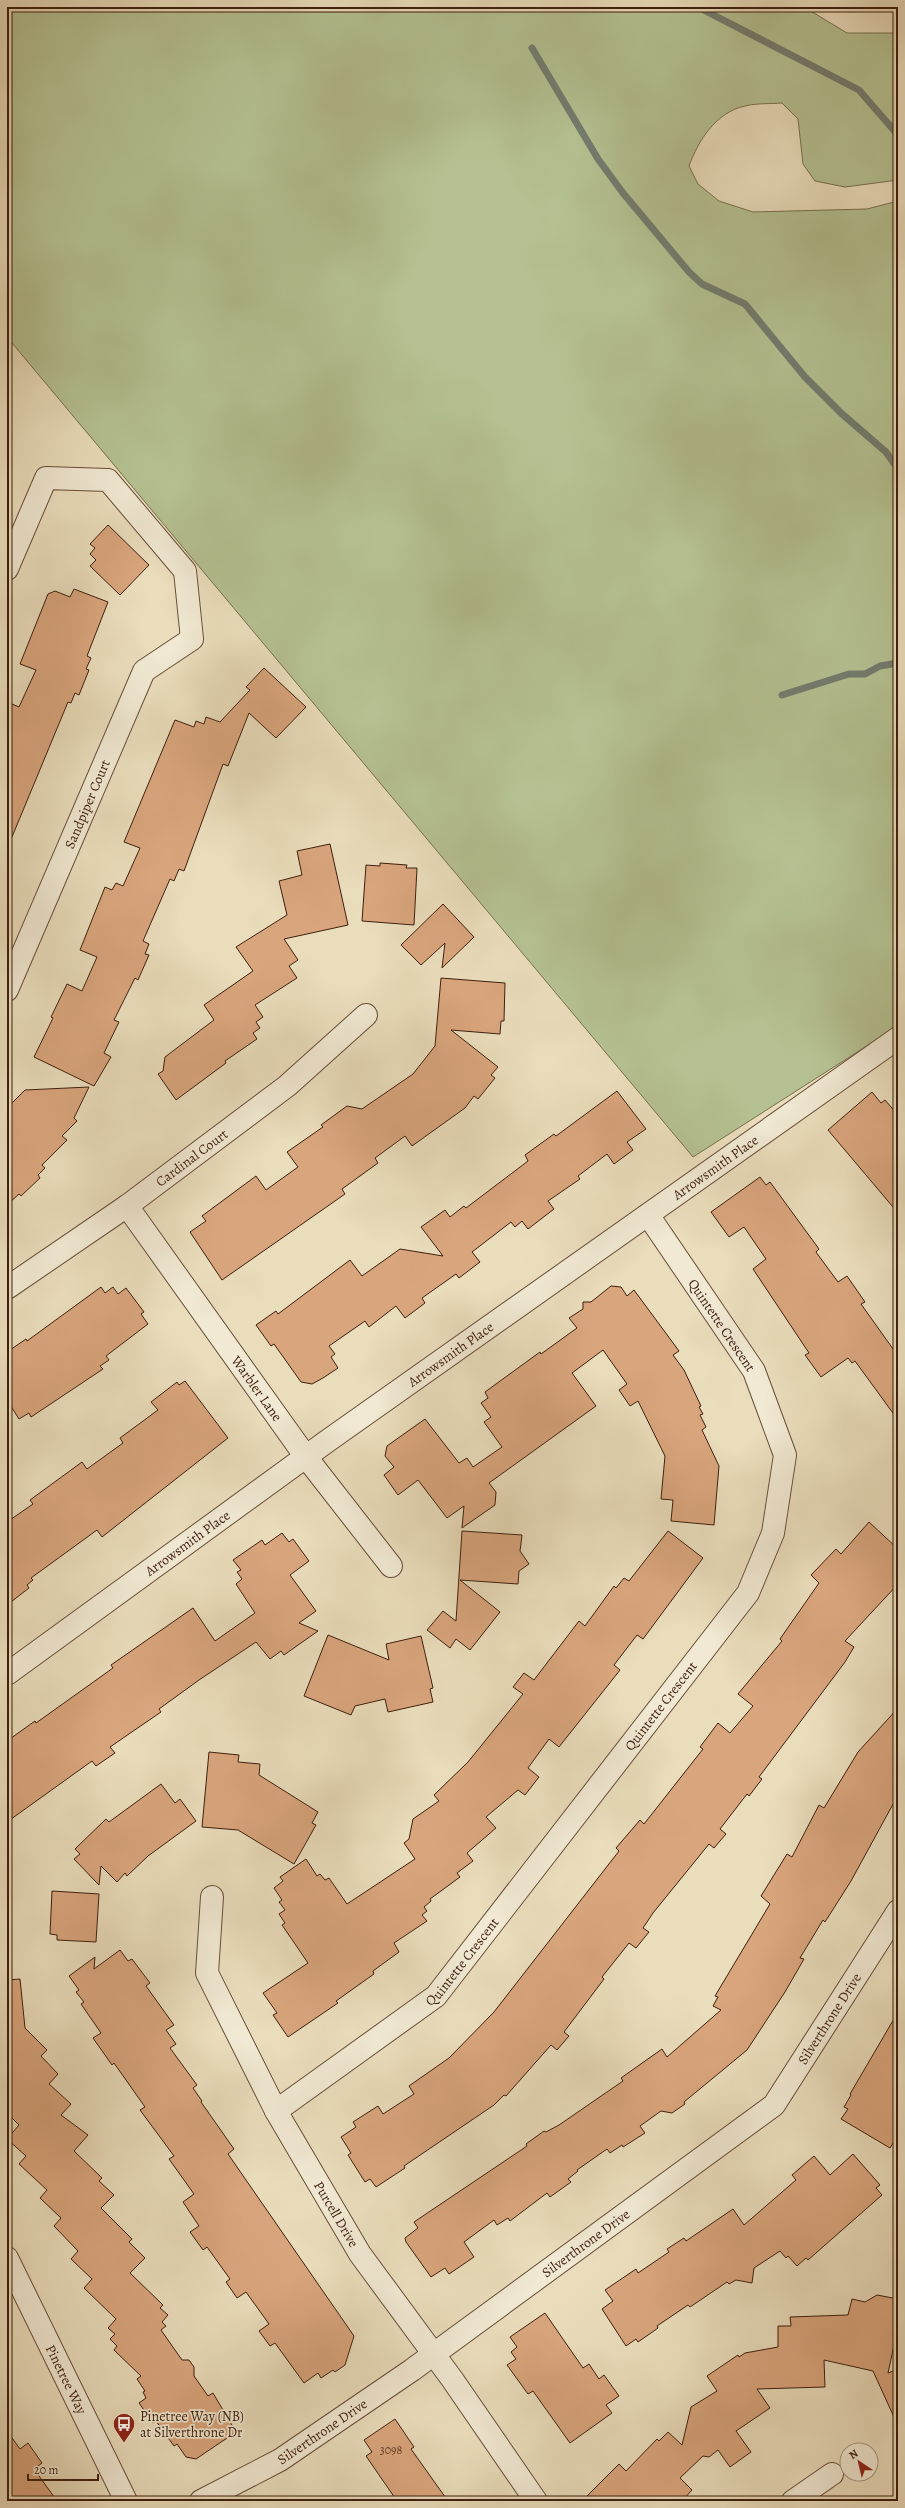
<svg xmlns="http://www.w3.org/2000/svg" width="905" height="2508" font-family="Alegreya,serif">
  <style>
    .green { fill: #b5c192; stroke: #797050 }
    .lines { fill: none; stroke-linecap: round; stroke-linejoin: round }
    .stream { stroke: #747d70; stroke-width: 7 }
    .building { fill: #d9a57d; stroke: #3d1f0d }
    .minor-casing { stroke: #684e39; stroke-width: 24 }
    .minor { stroke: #f1e9d3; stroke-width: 22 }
    .labels { text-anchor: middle; stroke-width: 3.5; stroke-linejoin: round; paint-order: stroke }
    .number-label { font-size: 12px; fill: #644029 }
    .street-label { font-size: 14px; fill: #3d1f0d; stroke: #f1e9d3 }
    .poi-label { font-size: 14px; fill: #3d1f0d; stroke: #f1e9d3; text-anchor: start }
  </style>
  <rect width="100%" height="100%" fill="#eaddbc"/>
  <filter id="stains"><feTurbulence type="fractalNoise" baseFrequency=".005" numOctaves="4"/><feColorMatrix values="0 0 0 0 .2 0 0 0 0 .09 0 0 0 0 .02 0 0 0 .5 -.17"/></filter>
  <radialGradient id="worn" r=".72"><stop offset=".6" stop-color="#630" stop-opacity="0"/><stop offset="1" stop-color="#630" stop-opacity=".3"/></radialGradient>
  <path class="green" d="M 7,7 L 804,7 L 847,33 L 898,33 L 898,180 L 845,187 L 815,181 L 803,164 L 798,119 L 782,103 C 770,104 757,103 745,106 C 716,112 698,141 689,166 L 698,184 L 719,201 L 753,212 L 867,209 L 898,201 L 898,1026 L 693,1157 L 7,337 Z"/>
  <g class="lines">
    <path class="stream" d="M 698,7 L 859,90 L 898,135
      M 532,48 L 598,159 L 623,193 L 689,272 L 702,284 L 745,304 L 805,377 L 841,413 L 886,452 L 898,469
      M 782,695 L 849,674 L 865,674 L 880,666 L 898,663"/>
  </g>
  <path class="building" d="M 108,525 L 149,565 L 120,595 L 90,566 L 96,560 L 90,554 L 95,548 L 90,544 Z
    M 74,589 L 108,602 L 87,656 L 91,658 L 86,669 L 89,670 L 79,695 L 75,693 L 71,703 L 68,702 L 7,849 L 7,717 L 12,704 L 19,707 L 36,670 L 20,664 L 48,594 L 55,591 L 70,597 Z
    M 264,668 L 306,707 L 276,738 L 249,713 L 228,766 L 223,764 L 184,871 L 179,869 L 174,881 L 170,879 L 143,941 L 149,944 L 145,954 L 149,955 L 138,980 L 135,978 L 114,1020 L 119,1022 L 104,1053 L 111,1057 L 94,1086 L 34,1057 L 53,1018 L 51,1017 L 67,984 L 82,991 L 97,957 L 80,950 L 105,887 L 112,890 L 116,883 L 123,886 L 140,848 L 124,842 L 175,720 L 194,727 L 196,721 L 204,724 L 206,717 L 220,722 L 250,690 L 246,687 Z
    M 330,844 L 348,925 L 284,939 L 298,960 L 289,966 L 297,978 L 255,1005 L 263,1017 L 256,1022 L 260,1028 L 253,1033 L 257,1039 L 225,1061 L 226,1063 L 176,1100 L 158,1074 L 163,1071 L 165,1057 L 214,1020 L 204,1005 L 253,971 L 236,947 L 287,915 L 279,881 L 302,875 L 297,851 Z
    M 380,863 L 407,865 L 406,868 L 417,868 L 414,925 L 362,921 L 366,865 L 380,866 Z
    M 443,904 L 474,937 L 442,968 L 445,943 L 421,965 L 401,945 Z
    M 441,978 L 505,983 L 504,1021 L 501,1021 L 500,1034 L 451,1030 L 498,1067 L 491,1075 L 495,1078 L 478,1099 L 474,1096 L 465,1108 L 412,1146 L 405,1136 L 375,1158 L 378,1163 L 342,1189 L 345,1194 L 222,1280 L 190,1232 L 206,1221 L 202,1216 L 256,1176 L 266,1190 L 298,1167 L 287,1152 L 323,1127 L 321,1125 L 347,1106 L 362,1109 L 413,1074 L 435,1046 Z
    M 89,1087 L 74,1118 L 77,1121 L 62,1136 L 67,1140 L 42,1165 L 45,1168 L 38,1175 L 40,1178 L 21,1196 L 19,1194 L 7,1205 L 7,1108 L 25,1090 Z
    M 617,1091 L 646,1129 L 627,1142 L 633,1150 L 614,1164 L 607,1154 L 578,1176 L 580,1179 L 548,1201 L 554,1209 L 528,1229 L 522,1221 L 515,1227 L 511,1222 L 472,1252 L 480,1262 L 459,1278 L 456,1274 L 422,1298 L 425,1303 L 405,1318 L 396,1306 L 369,1327 L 365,1321 L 329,1346 L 335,1354 L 331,1357 L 338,1368 L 323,1378 L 312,1384 L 301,1382 L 274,1344 L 271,1346 L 256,1325 L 276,1311 L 278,1314 L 350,1260 L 362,1276 L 400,1249 L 443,1256 L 421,1227 L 445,1210 L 450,1217 L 464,1206 L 466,1208 L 528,1161 L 525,1155 L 554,1134 L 556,1136 Z
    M 872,1092 L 881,1103 L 885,1100 L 898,1115 L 898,1213 L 828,1130 Z
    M 760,1177 L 766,1185 L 770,1182 L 819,1249 L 816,1252 L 838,1282 L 847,1276 L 865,1302 L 861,1304 L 898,1356 L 898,1420 L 855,1361 L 852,1363 L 848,1358 L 821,1377 L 805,1355 L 809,1353 L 753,1269 L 766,1259 L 744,1227 L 729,1237 L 711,1212 Z
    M 611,1286 L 621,1287 L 627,1296 L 634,1290 L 679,1351 L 673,1355 L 684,1370 L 701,1406 L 699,1407 L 703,1414 L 700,1415 L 706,1427 L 702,1430 L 719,1466 L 714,1525 L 671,1521 L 673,1500 L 661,1499 L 665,1456 L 638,1401 L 630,1406 L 619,1390 L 627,1384 L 603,1350 L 572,1373 L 596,1406 L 489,1483 L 496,1492 L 495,1505 L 462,1528 L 464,1506 L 447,1518 L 418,1480 L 398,1495 L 384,1475 L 394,1467 L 385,1456 L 387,1446 L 425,1419 L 459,1463 L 467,1458 L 473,1467 L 502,1447 L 484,1422 L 491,1417 L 481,1403 L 488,1398 L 485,1392 L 540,1352 L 541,1354 L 577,1328 L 569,1318 L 583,1309 L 583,1302 L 591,1302 Z
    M 101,1287 L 105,1293 L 113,1287 L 118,1294 L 126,1288 L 144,1312 L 141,1314 L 148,1324 L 106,1356 L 109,1360 L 100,1366 L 103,1369 L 31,1417 L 29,1413 L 19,1419 L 7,1400 L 7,1352 L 26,1339 L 27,1341 Z
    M 185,1381 L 228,1438 L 102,1537 L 97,1530 L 31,1578 L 33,1580 L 27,1585 L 29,1588 L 7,1605 L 7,1522 L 33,1504 L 30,1500 L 82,1462 L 87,1469 L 123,1443 L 120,1438 L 158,1410 L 151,1402 L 177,1382 L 179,1385 Z
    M 869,1522 L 898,1549 L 898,1584 L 845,1641 L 854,1647 L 845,1662 L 759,1777 L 762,1779 L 749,1796 L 747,1794 L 720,1829 L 726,1834 L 714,1848 L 709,1844 L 653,1913 L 643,1928 L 649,1932 L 636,1948 L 629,1943 L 602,1977 L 604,1979 L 564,2032 L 569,2036 L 557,2050 L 551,2045 L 506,2096 L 504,2095 L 494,2105 L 404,2166 L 405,2168 L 376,2187 L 370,2179 L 365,2182 L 348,2155 L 351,2153 L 341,2137 L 356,2127 L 353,2122 L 378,2106 L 383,2114 L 414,2094 L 409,2086 L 449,2058 L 494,2012 L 619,1851 L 616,1848 L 640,1820 L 644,1824 L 703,1749 L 700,1747 L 718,1723 L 730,1733 L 753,1706 L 738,1694 L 782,1641 L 780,1639 L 819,1583 L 811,1575 L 836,1549 L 841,1554 Z
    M 462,1531 L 522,1535 L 520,1551 L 529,1564 L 519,1571 L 518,1584 L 460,1580 L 500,1612 L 470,1650 L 456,1639 L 450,1648 L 427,1630 L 443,1611 L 456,1621 Z
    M 668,1531 L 703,1558 L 643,1639 L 637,1635 L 614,1665 L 620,1670 L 559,1747 L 549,1739 L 528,1768 L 539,1777 L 525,1795 L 518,1790 L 486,1817 L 496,1828 L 467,1853 L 473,1861 L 457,1873 L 460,1877 L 430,1899 L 431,1901 L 424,1907 L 427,1911 L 422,1915 L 427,1921 L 394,1943 L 399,1952 L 373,1971 L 374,1974 L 336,2001 L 338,2003 L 288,2037 L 273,2015 L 277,2013 L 263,1993 L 308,1963 L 282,1925 L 285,1923 L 279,1914 L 285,1910 L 279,1902 L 282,1900 L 274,1888 L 283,1881 L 280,1877 L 306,1859 L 317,1876 L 320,1874 L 325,1880 L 329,1878 L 347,1904 L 415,1859 L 404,1843 L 409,1839 L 413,1819 L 439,1801 L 434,1795 L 468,1762 L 523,1694 L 513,1687 L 524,1673 L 534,1680 L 579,1621 L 585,1626 L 614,1586 L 616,1588 L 624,1578 L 629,1581 Z
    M 282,1533 L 289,1542 L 293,1539 L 309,1561 L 290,1575 L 316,1611 L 299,1623 L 318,1631 L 284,1655 L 281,1651 L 270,1659 L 256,1642 L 199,1680 L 159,1709 L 161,1712 L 110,1747 L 115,1753 L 96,1766 L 92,1761 L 7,1822 L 7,1741 L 35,1721 L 36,1723 L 113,1668 L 111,1665 L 193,1608 L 215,1641 L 255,1613 L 236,1584 L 242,1579 L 237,1572 L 241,1570 L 233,1560 L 262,1540 L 265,1545 Z
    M 328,1635 L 389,1660 L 386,1644 L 421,1636 L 433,1688 L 430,1689 L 433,1702 L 388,1712 L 385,1699 L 355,1706 L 351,1715 L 304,1696 Z
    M 898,1708 L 898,1795 L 851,1881 L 825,1922 L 823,1920 L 800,1958 L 804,1959 L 785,1992 L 747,2050 L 684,2102 L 685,2104 L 672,2113 L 661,2111 L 640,2126 L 645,2133 L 623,2147 L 622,2145 L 610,2153 L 607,2149 L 577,2170 L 578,2171 L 568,2179 L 571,2182 L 550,2197 L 547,2193 L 510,2221 L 508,2218 L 497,2225 L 494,2220 L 464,2242 L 474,2257 L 449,2274 L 445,2268 L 431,2277 L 406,2242 L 405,2238 L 418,2228 L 414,2222 L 527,2146 L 526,2144 L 544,2131 L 546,2132 L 559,2125 L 623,2081 L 621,2078 L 662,2049 L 667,2057 L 721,2010 L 713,2006 L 718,1997 L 715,1996 L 770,1904 L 761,1896 L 787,1854 L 792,1857 L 819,1805 L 824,1808 L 858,1752 Z
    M 209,1752 L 239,1755 L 238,1762 L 260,1764 L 259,1775 L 318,1812 L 312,1823 L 316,1825 L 294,1864 L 238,1830 L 202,1827 Z
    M 161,1784 L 175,1803 L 180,1799 L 196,1821 L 148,1856 L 127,1876 L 125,1873 L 117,1882 L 101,1866 L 99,1885 L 74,1859 L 80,1854 L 75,1849 L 106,1819 L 109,1822 Z
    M 52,1891 L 99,1894 L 96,1942 L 57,1940 L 57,1935 L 50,1934 Z
    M 120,1950 L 128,1961 L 132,1959 L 150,1983 L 146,1986 L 174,2025 L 166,2030 L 176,2044 L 170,2048 L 197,2085 L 193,2088 L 202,2101 L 201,2102 L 234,2149 L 228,2154 L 354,2336 L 345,2365 L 335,2372 L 333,2370 L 321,2378 L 318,2373 L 304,2383 L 275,2343 L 270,2346 L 259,2331 L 269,2324 L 246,2292 L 237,2298 L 226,2282 L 230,2279 L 207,2247 L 203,2250 L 190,2232 L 199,2226 L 183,2202 L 194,2194 L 169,2159 L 174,2156 L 140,2110 L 145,2107 L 114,2063 L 112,2065 L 93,2038 L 101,2033 L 81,2004 L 84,2002 L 76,1992 L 79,1990 L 69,1976 L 95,1957 L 94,1969 Z
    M 20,1979 L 25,2028 L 47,2050 L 41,2056 L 58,2074 L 49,2084 L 71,2104 L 61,2115 L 88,2135 L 74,2151 L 102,2178 L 99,2181 L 114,2195 L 101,2208 L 132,2239 L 129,2242 L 145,2258 L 130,2273 L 163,2305 L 160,2308 L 168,2315 L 162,2322 L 166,2326 L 161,2330 L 182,2360 L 189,2360 L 194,2367 L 194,2376 L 208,2396 L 213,2393 L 236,2432 L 196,2459 L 186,2457 L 177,2444 L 174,2446 L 156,2421 L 153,2423 L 139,2403 L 146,2398 L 143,2392 L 145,2391 L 137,2379 L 141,2376 L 114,2350 L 117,2346 L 110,2339 L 115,2334 L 108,2328 L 116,2319 L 84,2288 L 92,2279 L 71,2259 L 78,2251 L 54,2226 L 61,2218 L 40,2198 L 47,2190 L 19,2164 L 26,2156 L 7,2139 L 19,2125 L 7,2113 L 7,1980 Z
    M 898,2012 L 898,2135 L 890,2148 L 841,2119 L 848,2109 L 844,2107 L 851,2095 L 850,2094 Z
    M 853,2154 L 880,2185 L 876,2188 L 882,2195 L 808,2260 L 806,2258 L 797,2266 L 788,2256 L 786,2258 L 780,2251 L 754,2268 L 752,2283 L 736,2280 L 729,2284 L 727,2282 L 690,2307 L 688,2305 L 657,2326 L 658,2328 L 638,2342 L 636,2339 L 626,2346 L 602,2309 L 613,2301 L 605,2290 L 636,2269 L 638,2273 L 669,2252 L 667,2249 L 684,2238 L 686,2241 L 733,2209 L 744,2225 L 796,2180 L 792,2175 L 814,2156 L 830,2175 Z
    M 877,2295 L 898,2299 L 898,2327 L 888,2373 L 898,2369 L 898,2426 L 873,2371 L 824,2360 L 825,2387 L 757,2389 L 770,2408 L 736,2431 L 751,2452 L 730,2467 L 718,2450 L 709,2457 L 703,2456 L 680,2478 L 692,2490 L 682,2501 L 582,2501 L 619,2464 L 626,2471 L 657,2439 L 659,2441 L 668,2432 L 682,2445 L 691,2407 L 717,2391 L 707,2376 L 738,2355 L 739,2357 L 745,2353 L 778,2347 L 778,2326 L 791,2326 L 790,2317 L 848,2315 L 852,2299 L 865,2302 Z
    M 545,2313 L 583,2368 L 589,2364 L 599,2379 L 604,2375 L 619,2396 L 606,2405 L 612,2413 L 570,2443 L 533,2391 L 528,2394 L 507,2365 L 516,2359 L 511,2352 L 517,2347 L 510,2337 Z
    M 395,2419 L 414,2447 L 411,2449 L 448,2501 L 397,2501 L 366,2456 L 372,2452 L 364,2440 Z
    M 7,2431 L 20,2449 L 28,2443 L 42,2463 L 34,2469 L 57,2501 L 7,2501 Z"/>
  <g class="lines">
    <g class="minor-casing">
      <g id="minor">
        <path d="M 7,569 L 46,478 L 108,480 L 185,571 L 192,639 L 144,671 L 7,990"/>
        <path id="s1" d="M 127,1206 L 306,1457 L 391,1566"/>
        <path id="s2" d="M 7,1288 L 127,1206 L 287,1086 L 366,1015"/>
        <path id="s3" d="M 7,1674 L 326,1442 L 898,1038"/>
        <path id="s4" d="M 212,1897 L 207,1973 L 276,2111 L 360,2254 L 452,2379 L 536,2501"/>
        <path id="s5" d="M 276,2111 L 436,1996 L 748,1593 L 773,1533 L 785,1455 L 754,1371 L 648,1215"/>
        <path id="s6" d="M 7,2258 L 126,2501"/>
        <path id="s7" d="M 201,2501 L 280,2460 L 412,2370 L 774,2105 L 898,1911"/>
        <path d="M 793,2501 L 832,2474"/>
      </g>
    </g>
    <use href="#minor" class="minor"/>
  </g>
  <defs>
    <g id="bus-pin" transform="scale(1.15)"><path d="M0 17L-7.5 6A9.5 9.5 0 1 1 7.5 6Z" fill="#8f2418" stroke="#f1e9d3"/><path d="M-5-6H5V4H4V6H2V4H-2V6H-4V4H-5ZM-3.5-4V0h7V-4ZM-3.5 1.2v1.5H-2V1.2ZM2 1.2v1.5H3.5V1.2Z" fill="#fff"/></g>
  </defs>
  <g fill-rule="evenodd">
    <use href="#bus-pin" x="124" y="2424"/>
  </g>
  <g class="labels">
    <g class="number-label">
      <text x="391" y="2454">3098</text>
    </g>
    <g class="street-label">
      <text transform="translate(87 804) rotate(-67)" y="5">Sandpiper Court</text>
      <text dy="5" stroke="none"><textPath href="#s2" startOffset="226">Cardinal Court</textPath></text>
      <text dy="5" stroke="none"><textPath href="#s3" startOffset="871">Arrowsmith Place</textPath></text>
      <text transform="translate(722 1325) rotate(56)" y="5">Quintette Crescent</text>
      <text dy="5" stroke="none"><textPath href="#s3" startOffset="547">Arrowsmith Place</textPath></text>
      <text dy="5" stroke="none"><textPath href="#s1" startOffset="224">Warbler Lane</textPath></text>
      <text dy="5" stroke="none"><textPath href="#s3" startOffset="223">Arrowsmith Place</textPath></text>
      <text dy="5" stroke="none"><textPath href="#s5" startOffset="564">Quintette Crescent</textPath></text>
      <text dy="5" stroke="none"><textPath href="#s5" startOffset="240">Quintette Crescent</textPath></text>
      <text dy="5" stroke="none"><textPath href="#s7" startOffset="800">Silverthrone Drive</textPath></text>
      <text dy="5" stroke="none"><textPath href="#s4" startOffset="350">Purcell Drive</textPath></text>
      <text dy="5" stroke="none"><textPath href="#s7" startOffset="464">Silverthrone Drive</textPath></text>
      <text dy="5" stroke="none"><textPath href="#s6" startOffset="135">Pinetree Way</textPath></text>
      <text dy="5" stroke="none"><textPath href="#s7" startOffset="140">Silverthrone Drive</textPath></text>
    </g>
    <g class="poi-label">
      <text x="140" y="2421">Pinetree Way (NB)<tspan x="140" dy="16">at Silverthrone Dr</tspan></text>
    </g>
  </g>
  <rect width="905" height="2508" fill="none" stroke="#eaddbc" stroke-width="24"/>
  <rect x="8" y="8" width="889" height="2492" fill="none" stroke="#3d1f0d" stroke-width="2"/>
  <rect x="12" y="12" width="881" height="2484" fill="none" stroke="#3d1f0d"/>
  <g transform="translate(859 2462) rotate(325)"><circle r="19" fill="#f1e9d3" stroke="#a99884"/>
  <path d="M0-3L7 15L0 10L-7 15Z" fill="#8f2418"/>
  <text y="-6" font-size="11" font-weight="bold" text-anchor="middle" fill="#3d1f0d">N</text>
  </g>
  <path d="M28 2474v6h70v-6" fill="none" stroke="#3d1f0d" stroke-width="2"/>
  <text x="34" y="2474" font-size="12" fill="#3d1f0d" stroke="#f1e9d3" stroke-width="3" paint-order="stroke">20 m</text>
  <rect width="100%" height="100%" filter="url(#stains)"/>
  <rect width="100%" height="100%" fill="url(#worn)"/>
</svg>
